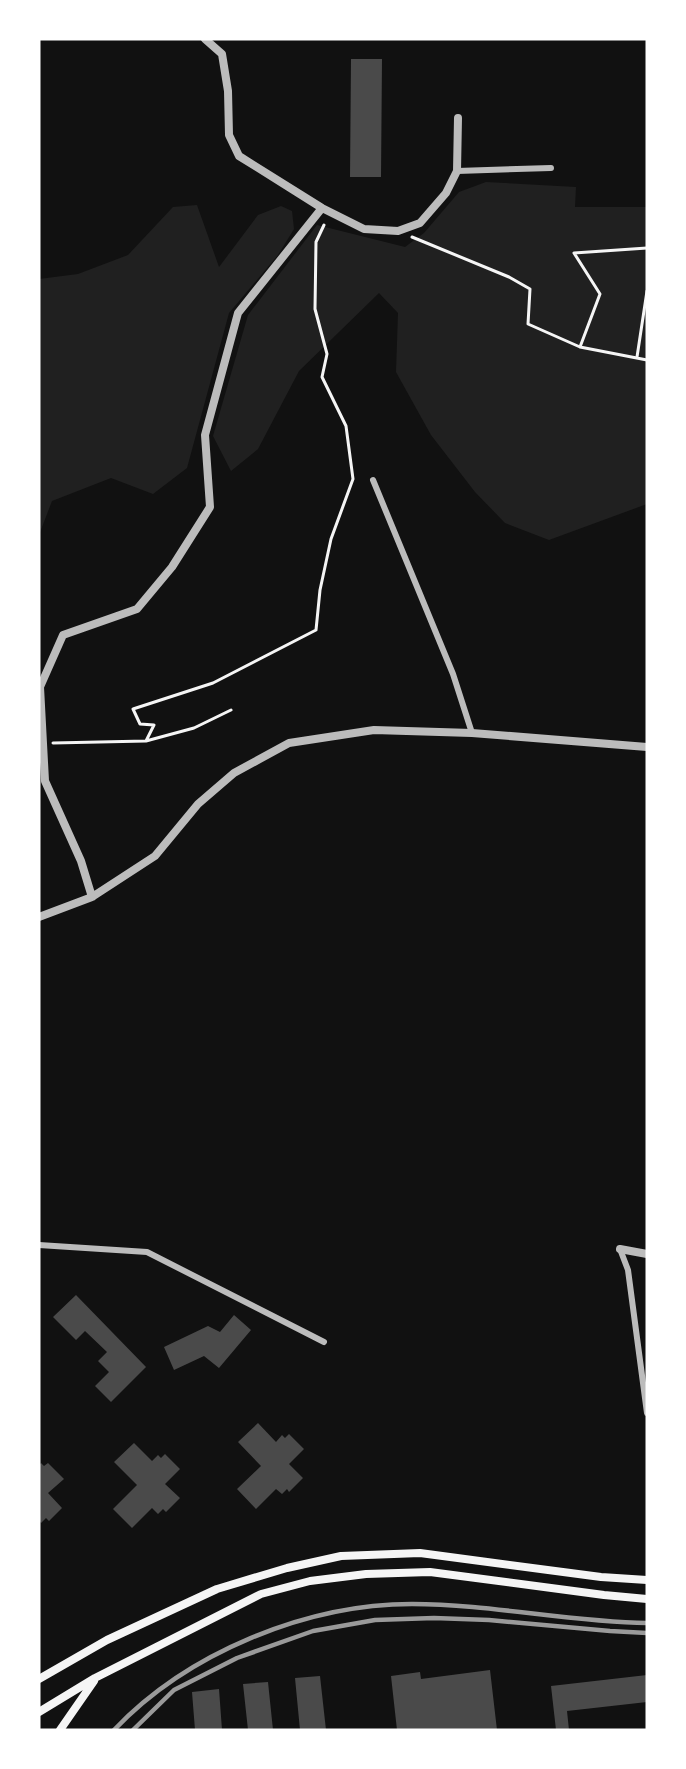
<svg xmlns="http://www.w3.org/2000/svg" width="686" height="1769" font-family="Manrope,sans-serif">
  <style>
    .green { fill: #202020 }
    .building { fill: #4a4a4a }
    .lines { fill: none; stroke-linecap: round; stroke-linejoin: round }
    .path { stroke: #f5f5f5; stroke-width: 3 }
    .minor { stroke: #bcbcbc; stroke-width: 6 }
    .tertiary { stroke: #bcbcbc; stroke-width: 8 }
    .secondary { stroke: #f5f5f5; stroke-width: 8 }
    .rail { stroke: #9a9a9a; stroke-width: 4.5 }
  </style>
  <rect width="100%" height="100%" fill="#111"/>
  <path class="green" d="M 486,182 L 576,187 L 575,207 L 647,207 L 647,504 L 549,540 L 505,523 L 475,492 L 431,435 L 396,372 L 398,313 L 379,293 L 299,371 L 258,449 L 231,471 L 213,436 L 248,315 L 317,225 L 405,247 L 424,233 L 459,192 Z
    M 197,205 L 219,267 L 258,215 L 281,206 L 292,211 L 294,229 L 278,255 L 229,313 L 187,468 L 153,494 L 111,478 L 52,501 L 39,535 L 39,279 L 78,274 L 128,255 L 173,207 Z"/>
  <path class="building" d="M 351,59 L 382,59 L 381,177 L 350,177 Z
    M 76,1295 L 146,1367 L 111,1402 L 95,1386 L 109,1372 L 98,1361 L 107,1352 L 85,1331 L 76,1340 L 53,1317 Z
    M 234,1315 L 251,1330 L 219,1368 L 204,1356 L 174,1370 L 164,1347 L 208,1326 L 220,1332 Z
    M 258,1423 L 276,1442 L 282,1435 L 285,1438 L 289,1434 L 304,1449 L 289,1464 L 303,1478 L 289,1492 L 287,1489 L 282,1494 L 276,1489 L 256,1509 L 237,1489 L 261,1466 L 238,1442 Z
    M 134,1443 L 152,1461 L 158,1455 L 161,1458 L 165,1454 L 180,1469 L 165,1484 L 180,1498 L 166,1512 L 163,1509 L 158,1514 L 152,1508 L 132,1528 L 113,1509 L 137,1485 L 114,1462 Z
    M 41,1463 L 44,1466 L 48,1463 L 64,1479 L 48,1493 L 62,1508 L 49,1521 L 46,1518 L 41,1523 L 39,1520 L 39,1466 Z
    M 490,1670 L 497,1730 L 397,1730 L 391,1676 L 420,1672 L 421,1679 Z
    M 647,1675 L 647,1702 L 567,1711 L 569,1730 L 556,1730 L 551,1686 Z
    M 320,1676 L 326,1730 L 300,1730 L 295,1678 Z
    M 268,1682 L 273,1730 L 248,1730 L 243,1684 Z
    M 219,1689 L 222,1730 L 195,1730 L 192,1692 Z"/>
  <g class="lines">
    <path class="path" d="M 412,237 L 509,277 L 530,289 L 528,324 L 580,347 L 647,360
      M 580,347 L 600,294 L 574,253 L 647,248
      M 637,357 L 647,291
      M 146,741 L 194,728 L 231,710
      M 53,743 L 146,741 L 154,725 L 140,724 L 133,709 L 213,683 L 316,630 L 320,590 L 331,539 L 353,479 L 346,426 L 322,377 L 327,354 L 315,309 L 316,242 L 324,225"/>
    <path class="minor" d="M 457,171 L 551,168
      M 373,480 L 453,674 L 472,733
      M 39,1245 L 147,1252 L 324,1342
      M 620,1249 L 628,1270 L 647,1413"/>
    <path class="tertiary" d="M 205,39 L 222,54 L 228,91 L 229,135 L 239,156 L 322,208 L 364,229 L 398,231 L 420,223 L 446,193 L 457,171 L 458,118
      M 92,897 L 81,861 L 45,781 L 40,687 L 63,635 L 137,609 L 172,567 L 210,507 L 205,435 L 238,313 L 322,208
      M 39,917 L 92,897 L 155,856 L 198,804 L 234,773 L 289,743 L 374,730 L 472,733 L 647,747
      M 620,1249 L 647,1254"/>
    <path class="secondary" d="M 39,1679 L 107,1640 L 217,1589 L 287,1568 L 341,1556 L 420,1553 L 601,1577 L 647,1580
      M 39,1712 L 95,1678 L 261,1594 L 310,1581 L 366,1574 L 430,1572 L 604,1595 L 647,1599
      M 60,1730 L 94,1681"/>
    <path class="rail" d="M 114,1730 C 187,1653 306,1604 412,1604 C 491,1604 568,1622 647,1623
      M 133,1730 L 174,1690 L 237,1658 L 313,1631 L 375,1620 L 434,1618 L 489,1620 L 610,1631 L 647,1633"/>
  </g>
  <rect width="686" height="1769" fill="none" stroke="#ffffff" stroke-width="81"/>
</svg>
